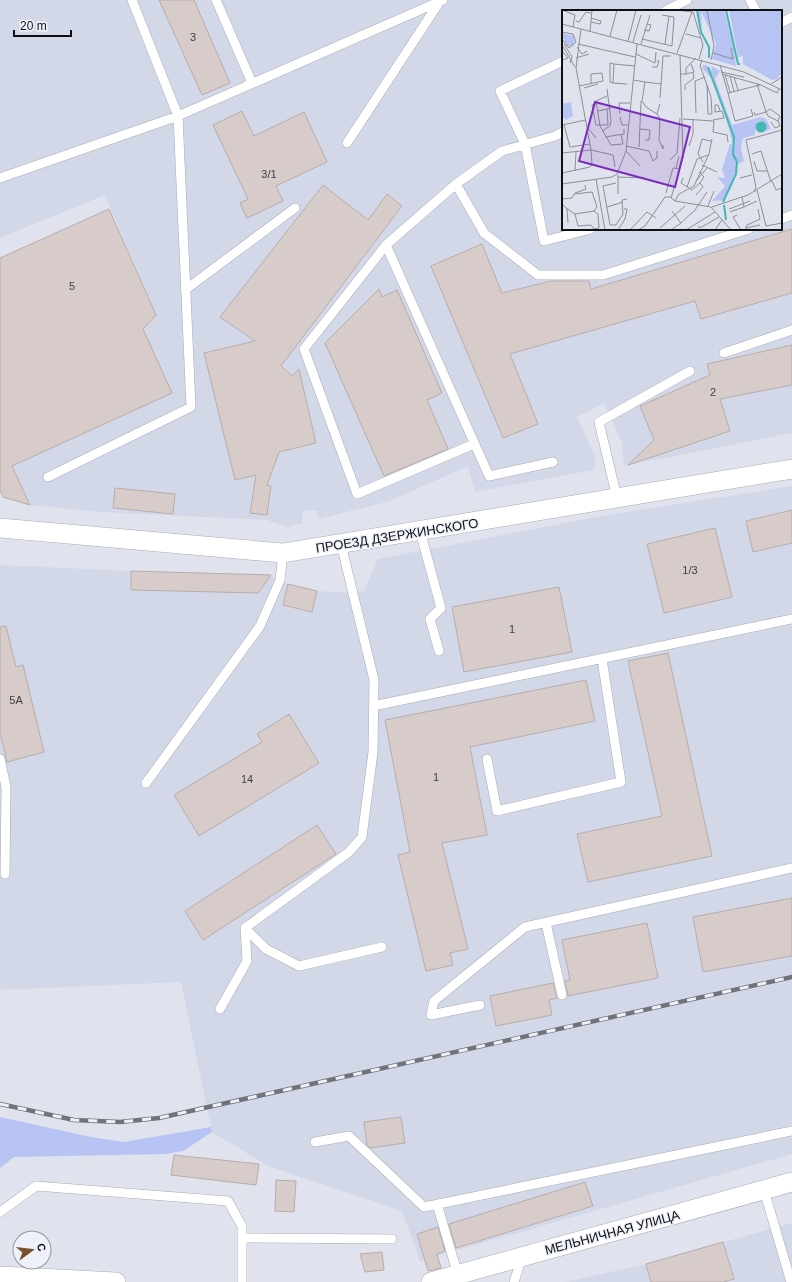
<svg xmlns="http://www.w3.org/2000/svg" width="792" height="1282" font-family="Arial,sans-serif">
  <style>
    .built { fill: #d3d8e9; fill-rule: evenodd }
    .green { fill: #b7c4f3 }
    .building { fill: #d8cccb; stroke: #b7acab }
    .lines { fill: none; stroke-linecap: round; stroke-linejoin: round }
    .service-casing { stroke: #a8abb5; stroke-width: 10 }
    .minor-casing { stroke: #a8abb5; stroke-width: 20 }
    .service { stroke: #fff; stroke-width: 9 }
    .minor { stroke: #fff; stroke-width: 19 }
    .rail-casing { stroke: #717379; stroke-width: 4.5 }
    .rail { stroke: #eef1fa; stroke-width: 3; stroke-dasharray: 9; stroke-linecap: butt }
    .labels { text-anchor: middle; stroke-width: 3; stroke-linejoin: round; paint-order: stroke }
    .number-label { font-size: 11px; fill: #413f41 }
    .street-label { font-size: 13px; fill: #0f1013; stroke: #eef1fa }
    .inset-river { fill: none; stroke: #44b6b6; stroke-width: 2 }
    .inset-road { fill: none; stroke: #8c8f96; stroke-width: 1 }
    .view { fill: #7b2cbf; fill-opacity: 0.15; stroke: #7b2cbf; stroke-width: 2 }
    .inset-edge { fill: none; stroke: #0f1013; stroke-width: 2 }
  </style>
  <rect width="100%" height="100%" fill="#e0e3ed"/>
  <path class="built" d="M 0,0 L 792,0 L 792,433 L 624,466 L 622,443 L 604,403 L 577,417 L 596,459 L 593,470 L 475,492 L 468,466 L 390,501 L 318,519 L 317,511 L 303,510 L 302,523 L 288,527 L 267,520 L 100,512 L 30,505 L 12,466 L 156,315 L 105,195 L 0,238 ZM 563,11 L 781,11 L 781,229 L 563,229 Z
    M 792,486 L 792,1154 L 420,1261 L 402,1211 L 268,1166 L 212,1132 L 181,982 L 0,990 L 0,565 L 131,571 L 271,575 L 288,584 L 317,591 L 354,593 L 364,591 L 378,559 L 601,516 Z
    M 792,1223 L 792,1282 L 566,1282 L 646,1264 Z"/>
  <path class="green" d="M 0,1117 L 91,1137 L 124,1142 L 211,1127 L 212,1132 L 183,1151 L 166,1154 L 14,1157 L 0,1168 Z"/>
  <path class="building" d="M 159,0 L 194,0 L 230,83 L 202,95 Z
    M 242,111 L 254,136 L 304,112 L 327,162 L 276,186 L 283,201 L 247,218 L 240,203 L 248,199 L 213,125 Z
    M 323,185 L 368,220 L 387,194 L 402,206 L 281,366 L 292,376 L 299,369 L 316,443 L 279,452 L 267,485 L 271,486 L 267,515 L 250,513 L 256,475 L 235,480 L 204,353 L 255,341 L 220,317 Z
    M 109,209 L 156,315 L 143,329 L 172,393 L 12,466 L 30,505 L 3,497 L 0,490 L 0,258 Z
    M 792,229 L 792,293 L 701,319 L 695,301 L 510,354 L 538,424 L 503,438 L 431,266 L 482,244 L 502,293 L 551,281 L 589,281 L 591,289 Z
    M 379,289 L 382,297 L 397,290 L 442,393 L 427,400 L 448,449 L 384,476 L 325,343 Z
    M 792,345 L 792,385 L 720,399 L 730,431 L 628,465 L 654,440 L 640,406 L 710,375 L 707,364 Z
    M 115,488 L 175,494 L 173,514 L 113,508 Z
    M 792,510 L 792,543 L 753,552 L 746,521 Z
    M 715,528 L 732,597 L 664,613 L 647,544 Z
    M 131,571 L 271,575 L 258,593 L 131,590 Z
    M 288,584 L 317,591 L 312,612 L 283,605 Z
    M 559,587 L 572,652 L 464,672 L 452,607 Z
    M 6,626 L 16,667 L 23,665 L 44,752 L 7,762 L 0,733 L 0,627 Z
    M 668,653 L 712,856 L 588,882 L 577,834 L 662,816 L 628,661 Z
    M 586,680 L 595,721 L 470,747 L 487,835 L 442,843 L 468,949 L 450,953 L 453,965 L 426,971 L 398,855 L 410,852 L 385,720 Z
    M 289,714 L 319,763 L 199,836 L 174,795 L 262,742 L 257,734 Z
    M 317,825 L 336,854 L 203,940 L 185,911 Z
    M 792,898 L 792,956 L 703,972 L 693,917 Z
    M 647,923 L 658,978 L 568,996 L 565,981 L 570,980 L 562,940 Z
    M 553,983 L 557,998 L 549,1000 L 552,1015 L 496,1026 L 490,996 Z
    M 401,1117 L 405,1143 L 370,1148 L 367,1145 L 364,1122 Z
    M 174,1155 L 259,1164 L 256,1185 L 171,1175 Z
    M 276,1180 L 296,1181 L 294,1212 L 275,1211 Z
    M 585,1182 L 593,1206 L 456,1248 L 449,1224 Z
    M 438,1227 L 445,1251 L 437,1254 L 441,1268 L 428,1271 L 417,1234 Z
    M 723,1242 L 734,1279 L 723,1282 L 651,1282 L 646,1264 Z
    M 382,1252 L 384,1270 L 365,1272 L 360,1254 Z"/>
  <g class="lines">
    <g class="service-casing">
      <path id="service" d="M 132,0 L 178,116 L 443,0
        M 216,0 L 252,83
        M 750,0 L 756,11
        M 665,11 L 687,0
        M 781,23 L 792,17
        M 563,61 L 500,91 L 525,144 L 544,241 L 591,229
        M 347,143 L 440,1
        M 0,178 L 178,116 L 191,407 L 48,477
        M 456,184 L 484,233 L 538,275 L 603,275 L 749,229
        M 781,219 L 792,215
        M 386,245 L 489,476 L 553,462
        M 185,290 L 295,208
        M 724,353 L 792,330
        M 474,444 L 357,494 L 304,349 L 386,245 L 456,184 L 502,151 L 555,136 L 563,132
        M 617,498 L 599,422 L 690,371
        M 420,531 L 441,608 L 430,619 L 439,651
        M 341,544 L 374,680 L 373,752 L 362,837 L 349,852 L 245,928 L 266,949 L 299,966 L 382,947
        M 373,706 L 792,619
        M 0,759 L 6,787 L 5,874
        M 487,759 L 497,811 L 621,782 L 602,659
        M 146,783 L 260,626 L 280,580 L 283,553
        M 546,923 L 562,995
        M 480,1005 L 431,1015 L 434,1001 L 525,927 L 792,868
        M 220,1009 L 247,961 L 245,928
        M 315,1142 L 349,1136 L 424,1207 L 792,1131
        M 764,1190 L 791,1282
        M 437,1204 L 458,1275
        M 0,1212 L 36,1186 L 228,1201 L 242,1226 L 242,1282
        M 242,1238 L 392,1239
        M 514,1282 L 522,1257"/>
    </g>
    <g class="minor-casing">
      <path id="minor" d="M 0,528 L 283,553 L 792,469
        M 0,1276 L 116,1282
        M 431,1282 L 792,1182"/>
    </g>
    <use href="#service" class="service"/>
    <use href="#minor" class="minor"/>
    <g class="rail-casing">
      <path id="rail" d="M 0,1104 L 74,1120 L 120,1122 L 159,1118 L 792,977"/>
    </g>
    <use href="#rail" class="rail"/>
  </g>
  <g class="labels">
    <g class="number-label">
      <text x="193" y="41">3</text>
      <text x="269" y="178">3/1</text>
      <text x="72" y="290">5</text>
      <text x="713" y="396">2</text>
      <text x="690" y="574">1/3</text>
      <text x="512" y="633">1</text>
      <text x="16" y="704">5А</text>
      <text x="436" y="781">1</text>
      <text x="247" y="783">14</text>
    </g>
    <g class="street-label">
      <text transform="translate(397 535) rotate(-9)" y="5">ПРОЕЗД ДЗЕРЖИНСКОГО</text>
      <text transform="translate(612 1232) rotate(-15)" y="5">МЕЛЬНИЧНАЯ УЛИЦА</text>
    </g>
  </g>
  <g transform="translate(562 10)">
    <rect width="220" height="220" fill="#e0e3ed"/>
    <path d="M 136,0 L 162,0 L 172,39 L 174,56 L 150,49 L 154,34 L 139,1 L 140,20 ZM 167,0 L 220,0 L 220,63 L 215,69 L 210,70 L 181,54 L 181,46 L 176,47 ZM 0,23 L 12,26 L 12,36 L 4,36 ZM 141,55 L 145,55 L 148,63 L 150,56 L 158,61 L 153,69 L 170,115 L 199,107 L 204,109 L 209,119 L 204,121 L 202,112 L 197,111 L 194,114 L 193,125 L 181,128 L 179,138 L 182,151 L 176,154 L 163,190 L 150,191 L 163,176 L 155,167 L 163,168 L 160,159 L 168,134 L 171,135 L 160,93 L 149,68 L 140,58 ZM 9,92 L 11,106 L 4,110 L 0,107 L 0,94 Z" fill="#b7c4f3"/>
    <path d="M193.5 117a5.5 5.5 0 1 1 11 0a5.5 5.5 0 1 1-11 0Z" fill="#44b6b6"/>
    <path class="inset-river" d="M 135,0 L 139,22 L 147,37 L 147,48M 164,0 L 176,54 L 178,54M 146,57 L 172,127 L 171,144 L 175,152 L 174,164 L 161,192M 162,195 L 164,210"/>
    <path class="inset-road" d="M 0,0 L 13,5 L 11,17M 114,0 L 131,2M 145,0 L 152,36 L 149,50M 131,2 L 141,35 L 137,49M 14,11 L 17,12 L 24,2 L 29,3M 29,12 L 38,14 L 39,11 L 29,8M 0,14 L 182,62 L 220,80M 82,20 L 87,21 L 89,15 L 85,14M 28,21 L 30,0M 0,22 L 11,24 L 14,32 L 7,38 L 0,29M 124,24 L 139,28M 48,26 L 55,0M 80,29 L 110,36 L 112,7 L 100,5M 66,31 L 74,0M 71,32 L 79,5M 2,34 L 10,47 L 8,53M 16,34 L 73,47M 79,34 L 88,5M 103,34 L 107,6M 0,35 L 13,57M 15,37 L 20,44 L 25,41M 0,41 L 6,48 L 0,50M 115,43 L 130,2M 151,43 L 171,49 L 169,38M 74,44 L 93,53 L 94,42M 118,45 L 121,148 L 109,188 L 113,191 L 149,197 L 169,220M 14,48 L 27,44M 140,50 L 138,56 L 145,75 L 146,104 L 150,104 L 149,87 L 145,75M 158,55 L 166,83 L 198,75M 90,57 L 95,57 L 97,51 L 95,51M 159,62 L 182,67M 119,64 L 124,64 L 124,58 L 134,48M 124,64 L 132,62 L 129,54M 160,64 L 199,75 L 215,83 L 217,79M 163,65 L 168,82M 168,66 L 172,81M 172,67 L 176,80M 71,70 L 83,72 L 80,91 L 84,97 L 95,104 L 98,94M 83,72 L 99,74 L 101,46 L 109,46M 51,73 L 48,72 L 48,53 L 52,54M 65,74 L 51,73 L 52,54 L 73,56M 209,74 L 220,67M 17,76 L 22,75 L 41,71 L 40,63 L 29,64 L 29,73M 22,78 L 36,74M 123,80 L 123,75 L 132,68 L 131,63M 166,83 L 173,111 L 191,106 L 189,99M 45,86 L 34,91 L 38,116 L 49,135 L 61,134 L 59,124M 98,88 L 99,74M 34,94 L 30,95 L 34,115 L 46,115 L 45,99M 208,99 L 218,106 L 216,111 L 206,106 L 204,102 ZM 36,101 L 49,98M 192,102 L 193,105 L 204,102 L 195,74M 134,103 L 133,71 L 143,67M 58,104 L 57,93 L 68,93M 95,104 L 98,109 L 97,130 L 101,139 L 101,135M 58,107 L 60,115 L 66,115M 121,109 L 152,111 L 151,122 L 165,125 L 166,132M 151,110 L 162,108 L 160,101 L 153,102 L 153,95 L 156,95 L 158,101M 209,112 L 213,118 L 218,116 L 216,111M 0,115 L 24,110M 2,115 L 8,137 L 28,134M 26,118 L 34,128M 78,119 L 88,120 L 87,130 L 83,130M 40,121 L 48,116 L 49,111 L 45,79M 43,127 L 62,124 L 62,119M 64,136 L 87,141 L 91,151 L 95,148 L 95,141M 127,136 L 131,124 L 131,109M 77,137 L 79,91M 64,141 L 78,156M 0,143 L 29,140 L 14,58 L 19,19M 190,144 L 199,141 L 209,172M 108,150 L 115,143 L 118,108M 192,151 L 195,161 L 205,161M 141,152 L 136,144 L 140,129 L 149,131M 140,155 L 155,162M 114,158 L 117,146M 13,161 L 14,142M 137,162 L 142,167 L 138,173M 0,163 L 28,157 L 30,155 L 29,140 L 51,145 L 53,157M 56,165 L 56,184M 56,167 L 82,168M 121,168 L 119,173 L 130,180 L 138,173 L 141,177 L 134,185M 178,168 L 190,165M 34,169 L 43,220M 134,171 L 145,158M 210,171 L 214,180 L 220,178M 54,173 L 41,176 L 48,215 L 54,215 L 61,204 L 60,190 L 65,189M 0,174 L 50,167 L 55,164 L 64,141 L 75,34M 125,177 L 135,149 L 146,145M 195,180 L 204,216 L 220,213M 192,182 L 194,177 L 184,130 L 220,120M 13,183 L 24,179 L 23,175M 104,183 L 111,158 L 118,159M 0,189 L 10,188 L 12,184 L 30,182 L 35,197 L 32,201 L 13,204 L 4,198M 113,191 L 117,184 L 132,176 L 147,144 L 150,129M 0,194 L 5,199 L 6,213M 146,196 L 152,181M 45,197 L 61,192M 150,197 L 186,185 L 220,164M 182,197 L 195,191M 167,199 L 188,191M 110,201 L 119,213 L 133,200 L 145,182M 168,202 L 182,197 L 180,187M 13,204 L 16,216 L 29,215 L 32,219 L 37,218 L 36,204 L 32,201M 175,205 L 171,207 L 179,220M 136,216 L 138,218 L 157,207M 98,218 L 123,196M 184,218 L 198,215M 56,220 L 63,209 L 65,199 L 62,199M 68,220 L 85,202 L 94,208M 76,220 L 83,216 L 103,187 L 109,187M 109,220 L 119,213M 124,220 L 153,202M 153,220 L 160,210M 183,220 L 185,215 L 198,209 L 196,199"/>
    <path class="view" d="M 33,92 L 128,117 L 113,177 L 17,151 Z"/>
    <rect width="220" height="220" class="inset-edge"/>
  </g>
  <g transform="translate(32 1250) rotate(75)"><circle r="19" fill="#eef1fa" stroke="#95979e"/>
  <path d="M0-3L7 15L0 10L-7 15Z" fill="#75522b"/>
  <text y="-6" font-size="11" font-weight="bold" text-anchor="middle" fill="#0f1013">С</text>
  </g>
  <path d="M14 30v6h57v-6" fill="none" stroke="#0f1013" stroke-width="2"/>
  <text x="20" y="30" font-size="12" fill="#0f1013" stroke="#eef1fa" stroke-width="3" paint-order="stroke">20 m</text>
</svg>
